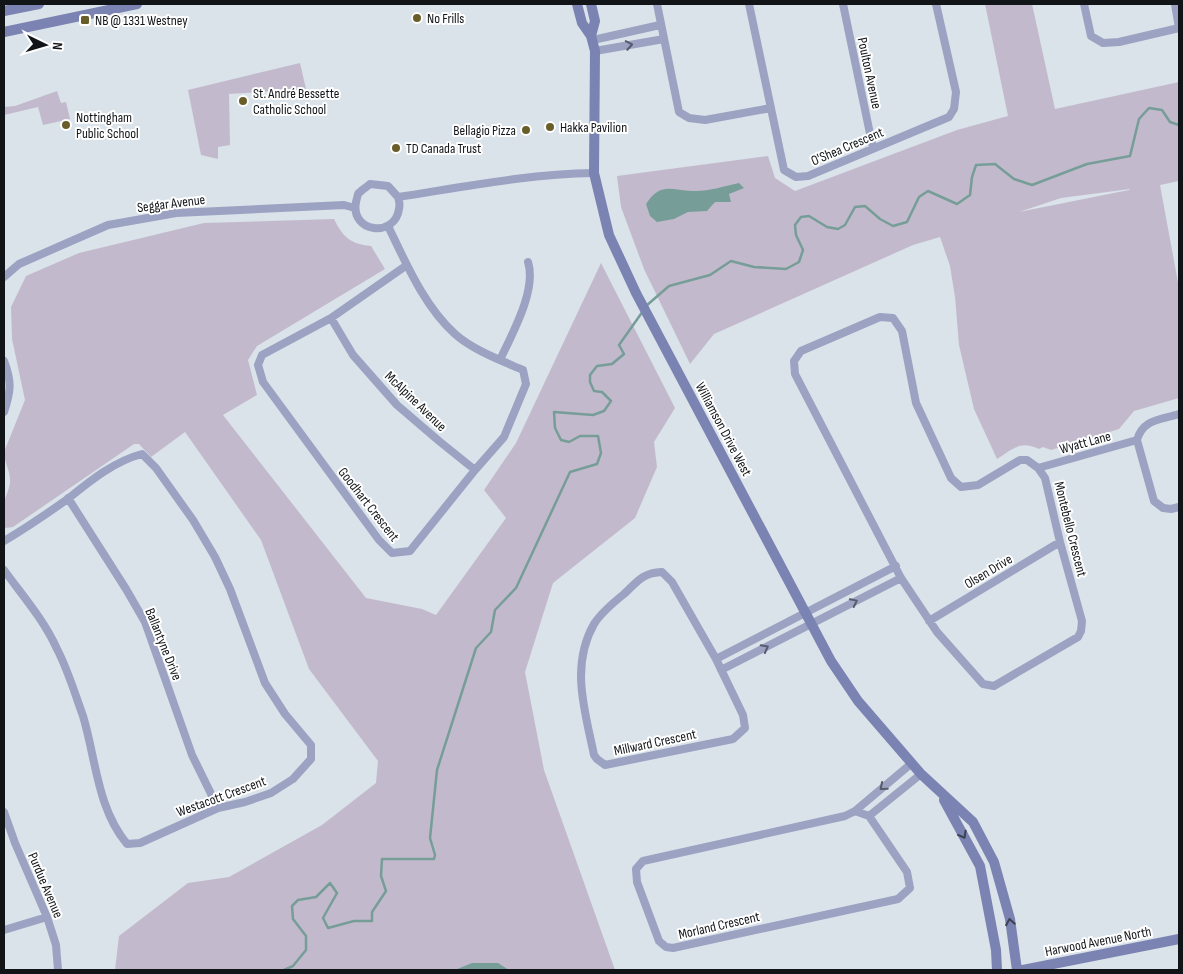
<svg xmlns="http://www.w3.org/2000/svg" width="1183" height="974" font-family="'Sofia Sans Condensed',sans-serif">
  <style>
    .green { fill: #c2bacc; fill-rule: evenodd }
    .water { fill: #779d98 }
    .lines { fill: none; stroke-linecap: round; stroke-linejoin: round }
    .stream { stroke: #779d98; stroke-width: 2.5 }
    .street { stroke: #9ba2c2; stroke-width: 8 }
    .secondary { stroke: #7a83b1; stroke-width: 10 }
    .oneway { stroke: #565c6d }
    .oneway2 { stroke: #3c4155 }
    .poi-dot { fill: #695d2a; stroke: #fff; stroke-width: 2 }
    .labels { text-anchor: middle; stroke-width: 4; stroke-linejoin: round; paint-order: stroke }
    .poi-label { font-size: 14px; fill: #121518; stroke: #fff; text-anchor: start }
    .street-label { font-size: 14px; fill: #121518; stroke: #fff }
  </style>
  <rect width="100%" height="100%" fill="#dae2ea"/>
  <path class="green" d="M 985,4 L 1032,4 L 1055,109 L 1179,82 L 1179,181 L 1160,185 L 1179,288 L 1179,398 L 1134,411 L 1119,429 L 1051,450 L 1043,447 L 1039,449 C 1020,440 1013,449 997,459 L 974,409 L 959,345 L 955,297 L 950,266 L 940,237 L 913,245 L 714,334 L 690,364 L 644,269 L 621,207 L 617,176 L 768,156 L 775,178 L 795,191 L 957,130 L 1008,116 ZM 1130,189 L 1129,190 L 1019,212 L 1061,198 Z
    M 300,63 L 306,89 L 229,94 L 230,145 L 218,147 L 218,159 L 201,155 L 188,90 Z
    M 57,91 L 61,103 L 66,102 L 70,119 L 43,125 L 38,107 L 4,115 L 4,107 L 15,106 Z
    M 334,219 C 343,237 350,244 371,246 L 385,269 L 257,346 L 248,360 L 257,395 L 223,415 L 366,598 L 422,609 L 436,615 L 506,518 L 484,490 L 516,443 L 601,263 L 675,408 L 654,442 L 657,467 L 635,518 L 553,583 L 525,672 L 544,770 L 615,970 L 115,970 L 119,936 L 188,883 L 229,877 L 322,825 L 376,783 L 378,761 L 309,669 L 261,540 L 185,432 L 151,457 L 139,444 L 134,444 L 13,527 L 5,528 L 4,526 C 4,519 2,508 4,502 C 6,496 9,489 10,483 C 11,471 4,463 4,452 L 25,400 L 12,339 L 11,307 L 26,276 L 79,253 L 204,223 Z"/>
  <path class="water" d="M 739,183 L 744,188 L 729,194 L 731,202 L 715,202 L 707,211 L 688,212 L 674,219 L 657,222 L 650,216 L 646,204 C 662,180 673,192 695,191 C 710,191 725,186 739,183 Z
    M 472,963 L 498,963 L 509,970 L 455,970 Z"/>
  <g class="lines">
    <path class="stream" d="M 646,306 L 669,286 L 710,275 L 731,261 L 754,267 L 786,269 L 799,262 L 803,250 L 796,235 L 795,225 L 801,217 L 809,216 L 827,227 L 838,229 L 845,225 L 855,207 L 865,206 L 880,219 L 893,226 L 907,222 L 919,197 L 928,191 L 957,204 L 970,195 L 972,177 L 976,165 L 995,164 L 1014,179 L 1032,185 L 1087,164 L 1130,156 L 1139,119 L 1149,108 L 1162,110 L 1170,122 L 1179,125
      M 284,970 L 293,966 L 306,950 L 306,936 L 293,919 L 292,906 L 298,900 L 316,897 L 330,883 L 337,893 L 323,918 L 328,928 L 354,921 L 372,921 L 372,912 L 386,891 L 381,876 L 382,859 L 434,859 L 435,855 L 430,838 L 437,770 L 476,648 L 491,632 L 495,610 L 516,588 L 570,472 L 597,464 L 601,453 L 598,436 L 580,436 L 569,442 L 561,440 L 555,428 L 554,412 L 593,415 L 604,411 L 611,401 L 602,392 L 594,391 L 590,382 L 590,375 L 597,366 L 612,364 L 624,354 L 619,345 L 643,311"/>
    <path class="street" d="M 657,4 L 679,112 L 689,118 L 705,120 L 771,108
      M 749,4 L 784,170 L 796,177 L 808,176 L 949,117 L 954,109 L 956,92 L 936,4
      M 843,4 L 873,148
      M 1084,4 L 1091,36 L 1103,43 L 1119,42 L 1179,28 L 1175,4
      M 593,40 L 660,25
      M 595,51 L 664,39
      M 370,184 L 388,186 L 398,197 C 399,200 400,205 399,209 C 395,238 350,233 356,202 C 356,201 358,195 358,194 C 361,190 367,187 370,184 Z
      M 398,197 C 463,187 528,174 594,173
      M 388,226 C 406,263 424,306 455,334 C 473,350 500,360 523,370 L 526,384 L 504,437 L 475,470 L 410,551 L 392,553 L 379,540 L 263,382 L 258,365 L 262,355 L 331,318 L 407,265
      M 4,277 L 19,264 L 108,225 L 176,213 L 344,205 L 355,208
      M 880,317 L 893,318 L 902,331 L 916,403 L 951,478 L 961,487 L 978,485 L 1020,460 L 1027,460 L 1038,468 L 1045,478 L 1060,542 L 1082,621 L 1081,631 L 1078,637 L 994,686 L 983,684 L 937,632 L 901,578 L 795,374 L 794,361 L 801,351 Z
      M 331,318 L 353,355 L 397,405 L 439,441 L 475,470
      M 500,360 C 512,334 537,290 528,262
      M 4,361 C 12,382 11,391 4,412
      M 1179,414 C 1160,420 1143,419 1137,440 L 1154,501 L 1163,508 L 1171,509 L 1179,507
      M 1038,468 L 1137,440
      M 68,498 L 126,589 L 145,622 L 192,755 L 218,808
      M 4,541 C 26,528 48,513 69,498 C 91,480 115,461 142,454 L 156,468 L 193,520 L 215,557 L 230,589 L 265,683 L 285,714 L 311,745 L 311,759 L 293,779 L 271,793 L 245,802 L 218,808 L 140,843 L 127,844 C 97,808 96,759 83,716 C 75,694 68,670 57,649 C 44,620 22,595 4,570
      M 662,572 L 672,582 L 716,659 L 743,715 L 745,728 L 733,739 L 605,765 L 597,759 L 594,755 C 585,711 570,666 594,624 C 601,613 614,602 624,594 C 638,581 642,573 662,572 Z
      M 929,621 L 1060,542
      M 716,659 L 896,566
      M 721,670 L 901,578
      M 855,811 L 869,816 L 907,872 L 910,888 L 898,899 L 673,948 L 666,947 L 659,941 L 637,882 L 636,869 L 643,861 L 845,816 Z
      M 855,811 L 912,763
      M 4,812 L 15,843 L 47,917 L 56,945 L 58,970
      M 869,816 L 921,774
      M 4,930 L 47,917"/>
    <path class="secondary" d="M 577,4 L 582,23 L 591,36 L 595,51 L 594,173 L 609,235 L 636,293 L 831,661 L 858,701 L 921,774 L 973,822 L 994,862 L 1010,919 L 1017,970
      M 591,4 L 595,21 L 591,36
      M 4,11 L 39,4
      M 4,32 L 137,4
      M 944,800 L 980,866 L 996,950 L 997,970
      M 1023,970 L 1179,939"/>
  </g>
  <defs><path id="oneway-chevron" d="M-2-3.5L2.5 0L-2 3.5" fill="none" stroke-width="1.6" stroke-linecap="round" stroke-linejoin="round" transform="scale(1.25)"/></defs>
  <g class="oneway">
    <use href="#oneway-chevron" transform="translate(629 45) rotate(-10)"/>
    <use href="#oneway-chevron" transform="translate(854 602) rotate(-26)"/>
    <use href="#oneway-chevron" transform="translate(765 648) rotate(-28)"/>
    <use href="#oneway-chevron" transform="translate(883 787) rotate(140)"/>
  </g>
  <g class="oneway2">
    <use href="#oneway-chevron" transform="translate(963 835) rotate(61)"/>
    <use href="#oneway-chevron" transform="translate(1010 922) rotate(-100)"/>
  </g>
  <g class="poi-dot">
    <circle cx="417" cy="18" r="5"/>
    <rect x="80" y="15" width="10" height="10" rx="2.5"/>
    <circle cx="243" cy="101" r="5"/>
    <circle cx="66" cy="125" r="5"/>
    <circle cx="550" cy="127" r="5"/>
    <circle cx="526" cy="130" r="5"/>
    <circle cx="396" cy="148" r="5"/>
  </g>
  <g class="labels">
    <g class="poi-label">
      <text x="427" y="23">No Frills</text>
      <text x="95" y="25">NB @ 1331 Westney</text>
      <text x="253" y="98">St. André Bessette<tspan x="253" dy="16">Catholic School</tspan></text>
      <text x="76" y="122">Nottingham<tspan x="76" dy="16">Public School</tspan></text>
      <text x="560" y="132">Hakka Pavilion</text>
      <text x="516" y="135" text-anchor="end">Bellagio Pizza</text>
      <text x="406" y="153">TD Canada Trust</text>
    </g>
    <g class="street-label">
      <text transform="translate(870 73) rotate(78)" y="5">Poulton Avenue</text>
      <text transform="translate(847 146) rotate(-23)" y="5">O'Shea Crescent</text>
      <text transform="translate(171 203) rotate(-7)" y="5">Seggar Avenue</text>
      <text transform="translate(416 401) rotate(44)" y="5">McAlpine Avenue</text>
      <text transform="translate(724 429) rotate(62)" y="5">Williamson Drive West</text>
      <text transform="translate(1085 442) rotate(-15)" y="5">Wyatt Lane</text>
      <text transform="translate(369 504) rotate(52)" y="5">Goodhart Crescent</text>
      <text transform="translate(1071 529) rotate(76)" y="5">Montebello Crescent</text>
      <text transform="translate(988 571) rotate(-31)" y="5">Olsen Drive</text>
      <text transform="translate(164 644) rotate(68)" y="5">Ballantyne Drive</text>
      <text transform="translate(655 742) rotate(-12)" y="5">Millward Crescent</text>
      <text transform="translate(221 796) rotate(-20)" y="5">Westacott Crescent</text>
      <text transform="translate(46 885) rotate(67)" y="5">Purdue Avenue</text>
      <text transform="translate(719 925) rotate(-13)" y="5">Morland Crescent</text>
      <text transform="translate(1098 941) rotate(-11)" y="5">Harwood Avenue North</text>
    </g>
  </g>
  <rect width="1183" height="974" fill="none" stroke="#121518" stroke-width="10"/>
  <g transform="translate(45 45) rotate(95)" stroke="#ffffff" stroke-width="4" paint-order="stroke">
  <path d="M0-4L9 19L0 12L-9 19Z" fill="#121518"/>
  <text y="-8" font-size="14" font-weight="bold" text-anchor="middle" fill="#121518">N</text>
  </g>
</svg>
